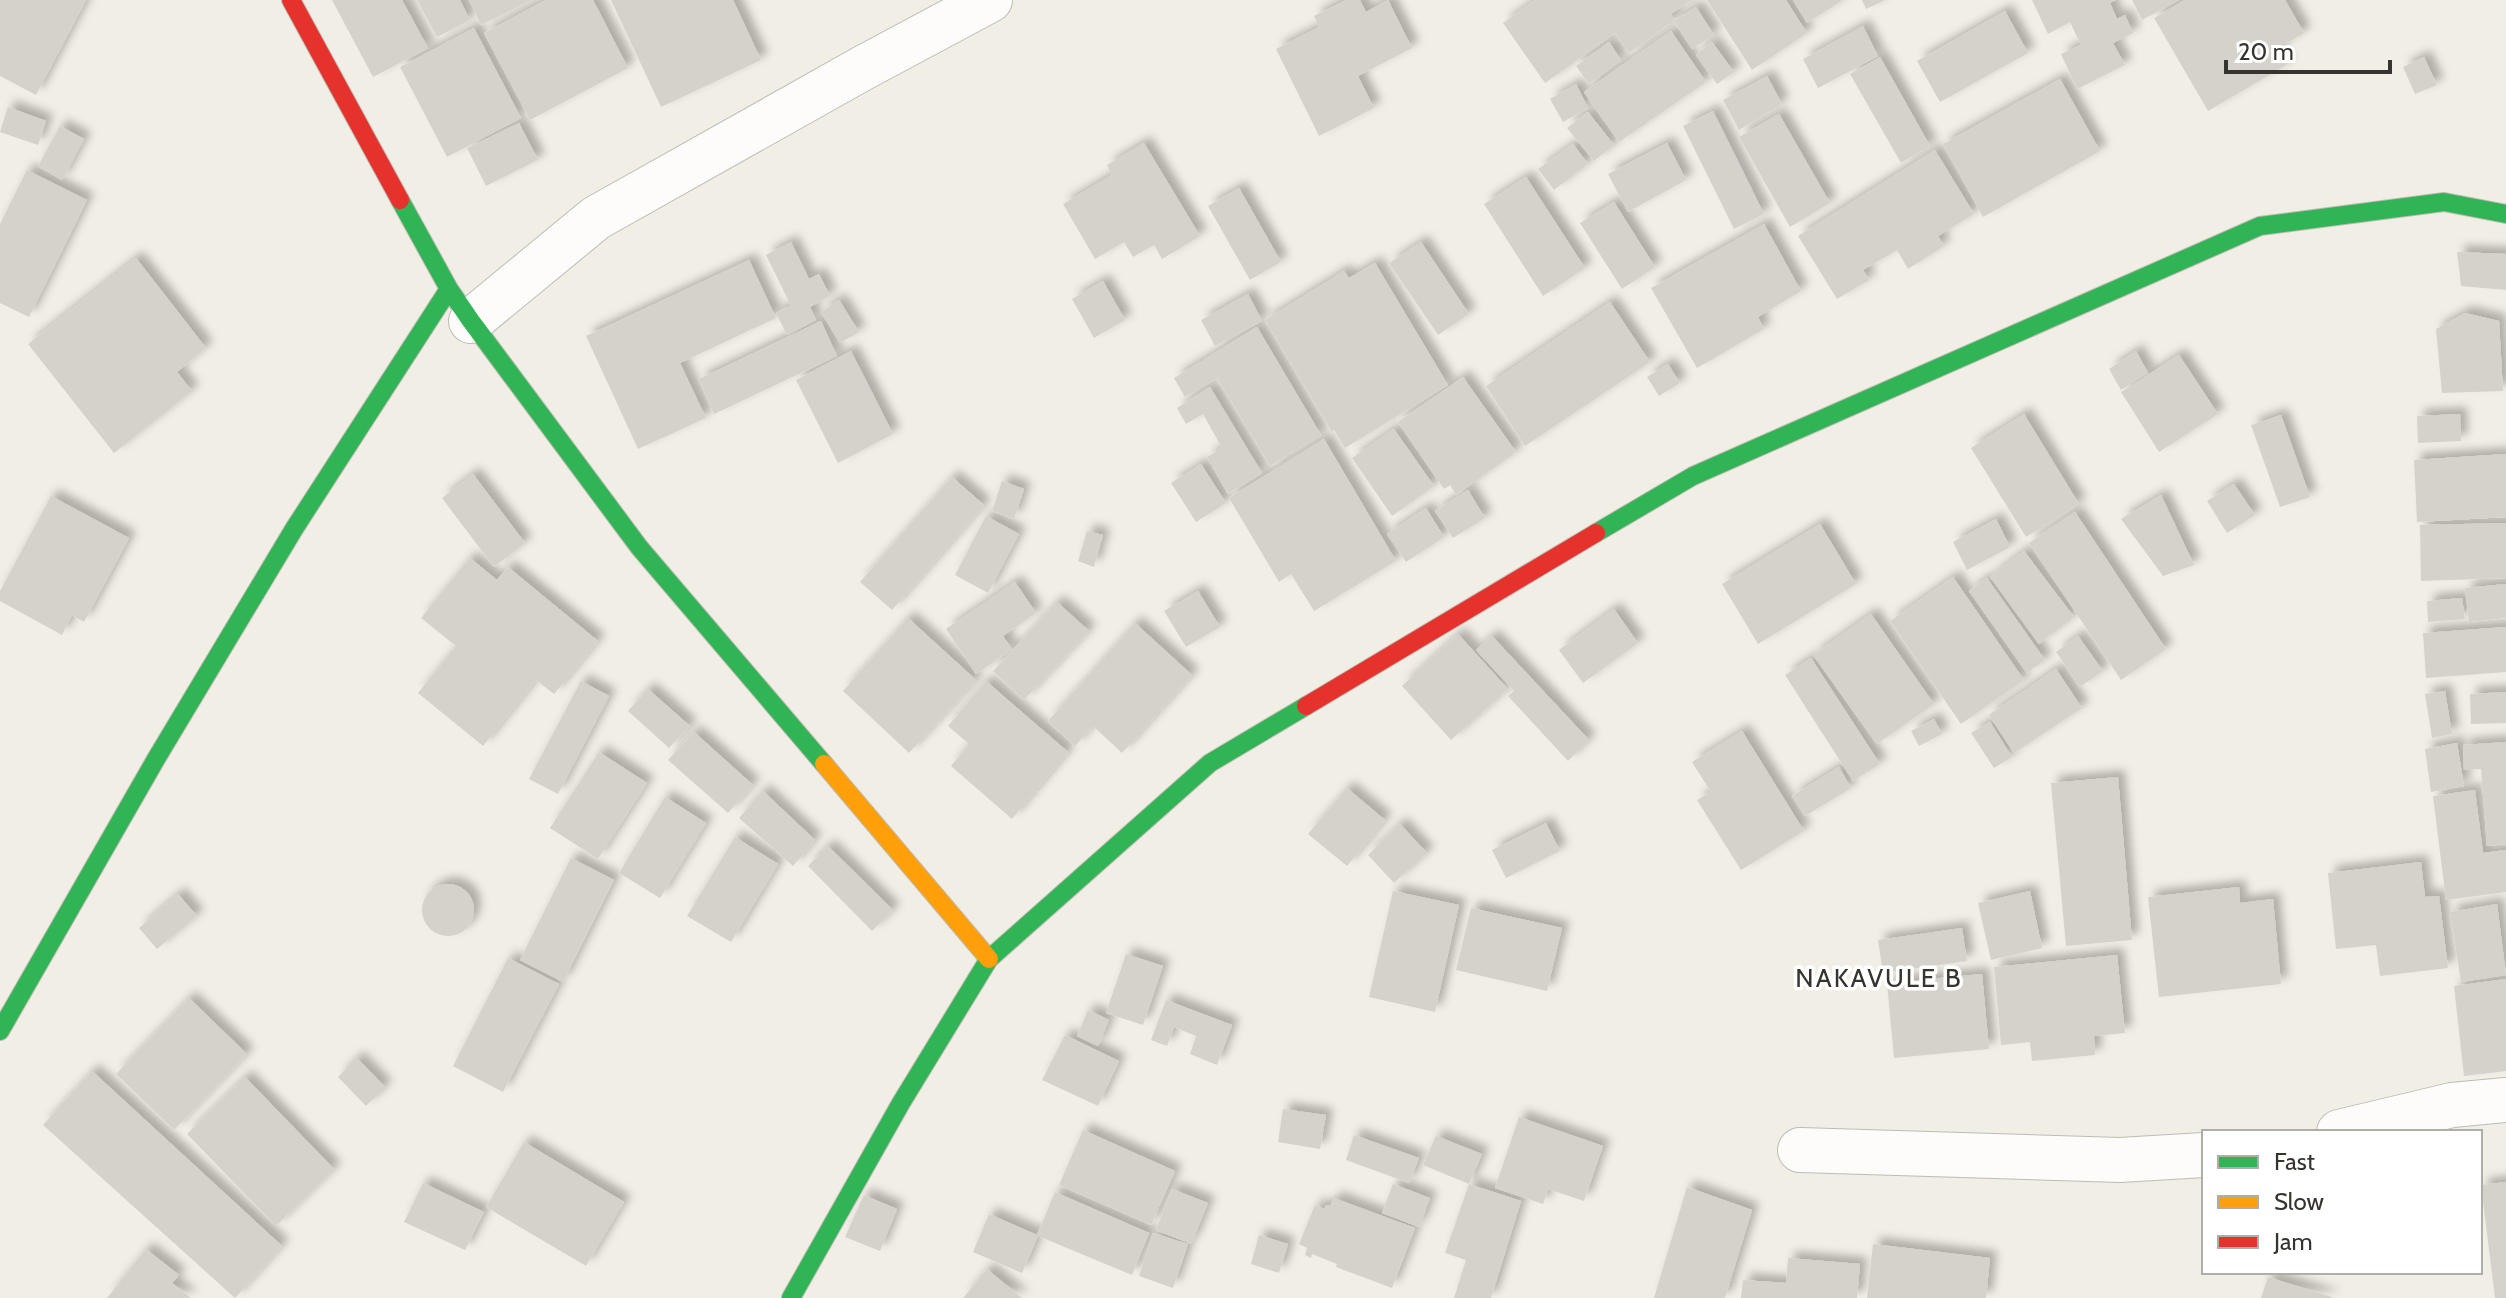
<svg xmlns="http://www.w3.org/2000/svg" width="2506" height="1298" font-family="Cabin,sans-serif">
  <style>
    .building { fill: #d5d2cc; filter: url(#shadow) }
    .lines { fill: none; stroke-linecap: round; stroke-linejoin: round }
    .street-casing { stroke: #bebcb5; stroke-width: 46 }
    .fast-casing { stroke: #bebcb5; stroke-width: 20 }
    .slow-casing { stroke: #bebcb5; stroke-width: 20 }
    .jam-casing { stroke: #bebcb5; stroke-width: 20 }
    .street { stroke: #fdfcfb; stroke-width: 44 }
    .fast { stroke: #30b455; stroke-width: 18 }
    .slow { stroke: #ff9f0a; stroke-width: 18 }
    .jam { stroke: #e5322d; stroke-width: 18 }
    .labels { text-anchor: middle; stroke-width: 7; stroke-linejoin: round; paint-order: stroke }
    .quarter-label { font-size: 26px; letter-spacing: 2px; fill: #36342e; stroke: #fff }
  </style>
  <defs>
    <filter id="shadow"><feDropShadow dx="7" dy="-7" stdDeviation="4" flood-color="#0004"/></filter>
  </defs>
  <rect width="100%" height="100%" fill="#f1eee5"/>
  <path class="building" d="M 0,0 L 86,0 L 36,95 L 0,76 Z
    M 332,0 L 402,0 L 428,48 L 373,77 Z
    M 417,0 L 460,0 L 470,20 L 437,37 Z
    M 469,0 L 532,0 L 481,25 Z
    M 546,0 L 593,0 L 628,68 L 530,120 L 484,33 Z
    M 611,0 L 733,0 L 761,60 L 661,107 Z
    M 1346,0 L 1360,0 L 1366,12 L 1388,0 L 1412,48 L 1358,76 L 1374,108 L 1319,136 L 1276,49 L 1319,27 L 1314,16 Z
    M 1535,0 L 1691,0 L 1671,14 L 1675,20 L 1629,53 L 1615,33 L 1545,83 L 1503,23 Z
    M 1707,0 L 1786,0 L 1807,33 L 1752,70 Z
    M 1793,0 L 1843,0 L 1807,23 Z
    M 1862,0 L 1885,0 L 1866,9 Z
    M 2032,0 L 2116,0 L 2110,3 L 2117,19 L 2125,15 L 2133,33 L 2113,43 L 2125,65 L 2077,89 L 2061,54 L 2081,45 L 2070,22 L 2048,34 Z
    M 2132,0 L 2179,0 L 2142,20 Z
    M 2185,0 L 2285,0 L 2304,33 L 2277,49 L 2286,65 L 2208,111 L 2154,18 Z
    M 1696,7 L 1714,35 L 1692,49 L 1674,21 Z
    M 2005,11 L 2028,53 L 1940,102 L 1917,61 Z
    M 1863,26 L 1878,56 L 1818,88 L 1803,59 Z
    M 474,28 L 521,118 L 447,157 L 400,67 Z
    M 1671,31 L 1706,82 L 1619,142 L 1584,92 Z
    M 1609,42 L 1621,60 L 1589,84 L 1576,66 Z
    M 1712,42 L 1734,72 L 1717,84 L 1696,55 Z
    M 1880,57 L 1930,146 L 1901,163 L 1850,74 Z
    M 2424,57 L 2437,85 L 2415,94 L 2403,67 Z
    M 1767,76 L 1782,104 L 1739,130 L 1723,100 Z
    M 2060,79 L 2100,151 L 1983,217 L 1943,144 Z
    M 1576,84 L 1588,108 L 1563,122 L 1550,99 Z
    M 8,107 L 46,121 L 38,145 L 0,132 Z
    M 1713,111 L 1764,214 L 1734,229 L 1683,126 Z
    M 1588,112 L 1614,145 L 1594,161 L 1567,128 Z
    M 1779,114 L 1830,203 L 1790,227 L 1739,137 Z
    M 519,123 L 538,160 L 486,186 L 467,148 Z
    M 60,126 L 84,139 L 62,180 L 38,166 Z
    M 1144,143 L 1200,236 L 1162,259 L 1154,245 L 1133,257 L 1124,242 L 1095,259 L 1063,204 L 1112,175 L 1107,165 Z
    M 1667,143 L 1686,180 L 1628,212 L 1608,174 Z
    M 1573,144 L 1588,164 L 1554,190 L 1538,169 Z
    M 1935,150 L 1974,214 L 1938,236 L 1944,246 L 1908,269 L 1897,250 L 1863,270 L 1869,280 L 1837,299 L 1798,236 Z
    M 27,170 L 87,200 L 29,317 L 0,303 L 0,224 Z
    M 1526,177 L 1585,268 L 1543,296 L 1484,204 Z
    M 1239,188 L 1281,262 L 1250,280 L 1208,206 Z
    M 1614,202 L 1655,267 L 1622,289 L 1580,223 Z
    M 1764,224 L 1801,291 L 1758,317 L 1764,329 L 1697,368 L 1651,288 Z
    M 791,242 L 809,279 L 819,274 L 830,296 L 810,307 L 816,320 L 787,335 L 776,313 L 791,306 L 766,255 Z
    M 1421,242 L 1469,314 L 1438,335 L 1389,263 Z
    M 2457,252 L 2506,254 L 2506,290 L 2461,286 Z
    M 136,258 L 206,348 L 177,372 L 192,391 L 114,453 L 28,344 Z
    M 749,260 L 776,318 L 680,363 L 706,418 L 638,449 L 586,336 Z
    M 1375,263 L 1448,385 L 1345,448 L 1334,430 L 1332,432 L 1265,320 L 1344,271 L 1349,278 Z
    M 1103,281 L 1125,320 L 1094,338 L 1072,299 Z
    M 1248,294 L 1262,321 L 1215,346 L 1201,320 Z
    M 839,300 L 859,332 L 840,343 L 821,312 Z
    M 1610,302 L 1650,362 L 1525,446 L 1486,386 Z
    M 2465,313 L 2499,321 L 2503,391 L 2442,393 L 2436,329 Z
    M 821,321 L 837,356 L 714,414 L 699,379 Z
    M 1257,327 L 1321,435 L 1270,466 L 1217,378 L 1185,397 L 1174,378 Z
    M 851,351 L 893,434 L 838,463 L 796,380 Z
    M 2136,351 L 2148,373 L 2121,390 L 2109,369 Z
    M 2179,355 L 2218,414 L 2159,452 L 2121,392 Z
    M 1668,364 L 1680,383 L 1659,396 L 1647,377 Z
    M 1463,377 L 1516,452 L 1456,495 L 1450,485 L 1444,489 L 1398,422 Z
    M 1210,387 L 1262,473 L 1228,494 L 1207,457 L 1222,448 L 1203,414 L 1186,424 L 1177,408 Z
    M 2024,414 L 2079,504 L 2026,537 L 1971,448 Z
    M 2460,414 L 2461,441 L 2418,443 L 2417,416 Z
    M 2281,415 L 2310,497 L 2280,507 L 2251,425 Z
    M 1394,429 L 1434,486 L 1392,516 L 1352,458 Z
    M 1324,439 L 1396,561 L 1314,611 L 1291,574 L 1279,582 L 1229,498 Z
    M 2506,454 L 2506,517 L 2417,522 L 2414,460 Z
    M 1201,464 L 1226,503 L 1196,522 L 1171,483 Z
    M 473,474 L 525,543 L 494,567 L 442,498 Z
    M 952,477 L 984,505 L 892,610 L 860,582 Z
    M 1002,481 L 1024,489 L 1014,519 L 992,511 Z
    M 2234,484 L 2255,515 L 2227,533 L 2207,501 Z
    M 1468,490 L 1485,518 L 1453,538 L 1435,511 Z
    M 2161,495 L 2194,565 L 2163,576 L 2121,519 Z
    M 51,496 L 129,538 L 84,622 L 72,615 L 62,635 L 0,601 L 0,591 Z
    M 1426,508 L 1444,537 L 1406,562 L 1387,534 Z
    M 2075,512 L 2166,649 L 2121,680 L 2029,543 Z
    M 986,516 L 1019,534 L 988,593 L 955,575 Z
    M 1996,519 L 2010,547 L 1967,570 L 1953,542 Z
    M 2506,523 L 2506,578 L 2421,581 L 2420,525 Z
    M 1820,524 L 1856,584 L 1758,644 L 1722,584 Z
    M 1087,531 L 1103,535 L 1094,567 L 1078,561 Z
    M 2024,551 L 2074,617 L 2039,644 L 1990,577 Z
    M 470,558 L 497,580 L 508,567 L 598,641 L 554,694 L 536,680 L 483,746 L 418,693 L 456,646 L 421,618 Z
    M 1953,577 L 2024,680 L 1961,724 L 1890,621 Z
    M 1987,578 L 2045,660 L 2027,673 L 1969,591 Z
    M 1015,582 L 1036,613 L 1003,636 L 1012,649 L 976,674 L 946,629 Z
    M 2506,584 L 2506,618 L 2469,622 L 2465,588 Z
    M 1198,591 L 1220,627 L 1186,647 L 1164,611 Z
    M 2462,598 L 2465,619 L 2428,622 L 2427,601 Z
    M 1057,602 L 1089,631 L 1024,700 L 993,671 Z
    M 1614,609 L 1638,643 L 1583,683 L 1559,650 Z
    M 1871,614 L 1934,704 L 1877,744 L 1813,655 Z
    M 908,618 L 976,680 L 909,753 L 843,691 Z
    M 1135,623 L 1192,675 L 1122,753 L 1093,726 L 1075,746 L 1048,721 Z
    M 2506,627 L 2506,672 L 2426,678 L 2423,633 Z
    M 1458,634 L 1508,689 L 1451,740 L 1402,686 Z
    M 1492,636 L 1589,740 L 1568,761 L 1508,696 L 1514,691 L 1476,650 Z
    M 2078,636 L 2103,671 L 2080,687 L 2056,652 Z
    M 1811,658 L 1880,764 L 1853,781 L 1785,675 Z
    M 2056,669 L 2082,708 L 2014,753 L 1989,715 Z
    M 581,681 L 609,696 L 558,794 L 529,779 Z
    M 986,681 L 1068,752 L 1012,819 L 951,766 L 969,744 L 948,726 Z
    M 648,689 L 690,726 L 669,748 L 628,711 Z
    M 2445,691 L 2452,734 L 2432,738 L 2425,694 Z
    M 2506,692 L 2506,723 L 2471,724 L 2470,694 Z
    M 1934,719 L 1942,734 L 1919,746 L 1911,731 Z
    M 1990,722 L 2012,757 L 1994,768 L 1971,733 Z
    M 1742,731 L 1804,831 L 1741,870 L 1697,800 L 1711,792 L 1692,762 Z
    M 694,732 L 753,785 L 728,813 L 668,760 Z
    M 2506,742 L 2506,844 L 2487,846 L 2481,769 L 2464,770 L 2463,745 Z
    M 2457,743 L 2464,786 L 2431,792 L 2425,749 Z
    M 599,752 L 647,783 L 598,859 L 550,828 Z
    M 1839,767 L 1851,788 L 1805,816 L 1792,796 Z
    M 2118,777 L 2132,940 L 2066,946 L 2051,783 Z
    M 1347,788 L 1385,820 L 1347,866 L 1308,834 Z
    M 2475,790 L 2483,853 L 2506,850 L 2506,892 L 2446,900 L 2433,796 Z
    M 763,791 L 815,840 L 793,866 L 739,818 Z
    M 665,797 L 706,823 L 660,898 L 619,873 Z
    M 1546,823 L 1560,851 L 1506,878 L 1492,850 Z
    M 1400,824 L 1427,853 L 1394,883 L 1368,855 Z
    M 735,837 L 778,864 L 731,942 L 687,916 Z
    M 828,846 L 893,910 L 872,931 L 808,866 Z
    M 571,858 L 614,880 L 563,982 L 520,960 Z
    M 2421,862 L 2425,897 L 2439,896 L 2448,968 L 2380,976 L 2376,945 L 2336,949 L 2328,873 Z
    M422 910a26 26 0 1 1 52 0a26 26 0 1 1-52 0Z
    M 2239,887 L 2240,903 L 2273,899 L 2281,984 L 2159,997 L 2148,897 Z
    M 1393,891 L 1459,905 L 1435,1012 L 1369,997 Z
    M 2030,891 L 2042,948 L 1991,960 L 1978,903 Z
    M 178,894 L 197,916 L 157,949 L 139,928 Z
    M 2497,904 L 2506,975 L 2461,982 L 2450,912 Z
    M 1471,908 L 1562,928 L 1547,991 L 1456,970 Z
    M 1962,928 L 1967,961 L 1883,973 L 1878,940 Z
    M 1126,954 L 1163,966 L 1143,1025 L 1106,1013 Z
    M 2117,955 L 2125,1033 L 2094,1036 L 2095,1055 L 2032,1061 L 2030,1042 L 2001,1045 L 1994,967 Z
    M 508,958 L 559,984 L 503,1092 L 453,1066 Z
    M 1982,974 L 1989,1049 L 1894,1058 L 1887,983 Z
    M 2506,979 L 2506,1071 L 2464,1076 L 2454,986 Z
    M 189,998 L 247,1054 L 174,1130 L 116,1074 Z
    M 1166,1000 L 1232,1025 L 1217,1065 L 1190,1054 L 1196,1036 L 1174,1027 L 1167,1046 L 1151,1040 Z
    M 1088,1010 L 1109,1020 L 1098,1046 L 1077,1036 Z
    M 1065,1035 L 1119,1061 L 1098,1106 L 1042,1080 Z
    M 357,1058 L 385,1087 L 366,1106 L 338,1077 Z
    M 92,1071 L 282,1246 L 235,1298 L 43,1125 Z
    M 245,1077 L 334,1169 L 276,1226 L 187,1134 Z
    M 1283,1109 L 1326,1115 L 1320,1149 L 1278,1142 Z
    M 1519,1117 L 1603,1146 L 1584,1201 L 1548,1189 L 1543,1204 L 1495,1188 Z
    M 1083,1130 L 1175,1171 L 1151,1225 L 1059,1185 Z
    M 1354,1135 L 1419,1158 L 1409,1183 L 1346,1160 Z
    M 1436,1136 L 1482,1154 L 1469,1184 L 1521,1201 L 1491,1298 L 1454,1298 L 1466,1260 L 1445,1253 L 1469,1184 L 1423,1165 Z
    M 524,1142 L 624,1202 L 586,1266 L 486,1207 Z
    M 2506,1182 L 2506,1298 L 2495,1298 L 2481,1185 Z
    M 423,1183 L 484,1212 L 465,1250 L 404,1222 Z
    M 1393,1184 L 1430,1198 L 1419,1227 L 1382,1213 Z
    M 1687,1187 L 1752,1210 L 1725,1298 L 1654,1298 Z
    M 1172,1189 L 1208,1203 L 1191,1244 L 1156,1230 Z
    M 1055,1192 L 1149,1233 L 1132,1275 L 1038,1236 L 1022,1273 L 973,1252 L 989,1214 L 1037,1235 Z
    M 864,1195 L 897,1209 L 880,1251 L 845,1237 Z
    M 1334,1198 L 1415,1228 L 1392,1288 L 1336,1267 L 1337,1264 L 1312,1254 L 1311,1258 L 1305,1255 L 1307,1248 L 1299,1244 L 1315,1205 L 1324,1209 L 1326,1205 L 1330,1206 Z
    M 1153,1233 L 1188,1244 L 1173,1288 L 1139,1276 Z
    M 1259,1235 L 1288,1244 L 1279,1273 L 1251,1264 Z
    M 1873,1244 L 1990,1258 L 1986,1298 L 1867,1298 Z
    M 146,1249 L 179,1275 L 172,1283 L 191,1298 L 107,1298 Z
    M 1788,1258 L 1860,1264 L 1857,1298 L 1741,1298 L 1743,1280 L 1786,1283 Z
    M 987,1269 L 1022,1298 L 963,1298 Z
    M 2268,1277 L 2332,1297 L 2332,1298 L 2261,1298 Z"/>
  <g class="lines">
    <g class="street-casing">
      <path id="street" d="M 471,321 L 596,218 L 863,68 L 990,0
        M 2339,1132 L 2452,1105 L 2506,1100
        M 1800,1150 L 2120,1160 L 2204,1155"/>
    </g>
    <g class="fast-casing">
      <path id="fast" d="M 400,200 L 449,289 L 471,321 L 639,547 L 824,764
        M 1596,533 L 1693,476 L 2260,226 L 2444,202 L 2506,214
        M 0,1031 L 156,759 L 294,529 L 449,289
        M 791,1298 L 901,1103 L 989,959 L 1210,763 L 1306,706"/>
    </g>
    <g class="slow-casing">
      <path id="slow" d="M 824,764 L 989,959"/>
    </g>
    <g class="jam-casing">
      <path id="jam" d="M 291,0 L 400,200
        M 1306,706 L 1596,533"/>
    </g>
    <use href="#street" class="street"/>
    <use href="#fast" class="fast"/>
    <use href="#slow" class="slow"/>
    <use href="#jam" class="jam"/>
  </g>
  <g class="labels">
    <g class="quarter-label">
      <text x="1879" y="987">NAKAVULE B</text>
    </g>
  </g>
  <rect x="2202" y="1130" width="280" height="144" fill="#ffffff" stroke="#afaeab" stroke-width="2"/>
  <rect x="2218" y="1156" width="40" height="12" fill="#30b455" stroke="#afaeab" stroke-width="2"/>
  <text x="2274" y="1170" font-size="24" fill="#36342e">Fast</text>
  <rect x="2218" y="1196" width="40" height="12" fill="#ff9f0a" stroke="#afaeab" stroke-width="2"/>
  <text x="2274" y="1210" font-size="24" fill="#36342e">Slow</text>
  <rect x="2218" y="1236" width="40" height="12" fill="#e5322d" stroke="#afaeab" stroke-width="2"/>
  <text x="2274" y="1250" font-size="24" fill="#36342e">Jam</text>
  <path d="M2226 60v12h164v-12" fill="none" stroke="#36342e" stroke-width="4"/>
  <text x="2238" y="60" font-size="24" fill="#36342e" stroke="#ffffff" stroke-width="6" paint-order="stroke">20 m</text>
</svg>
